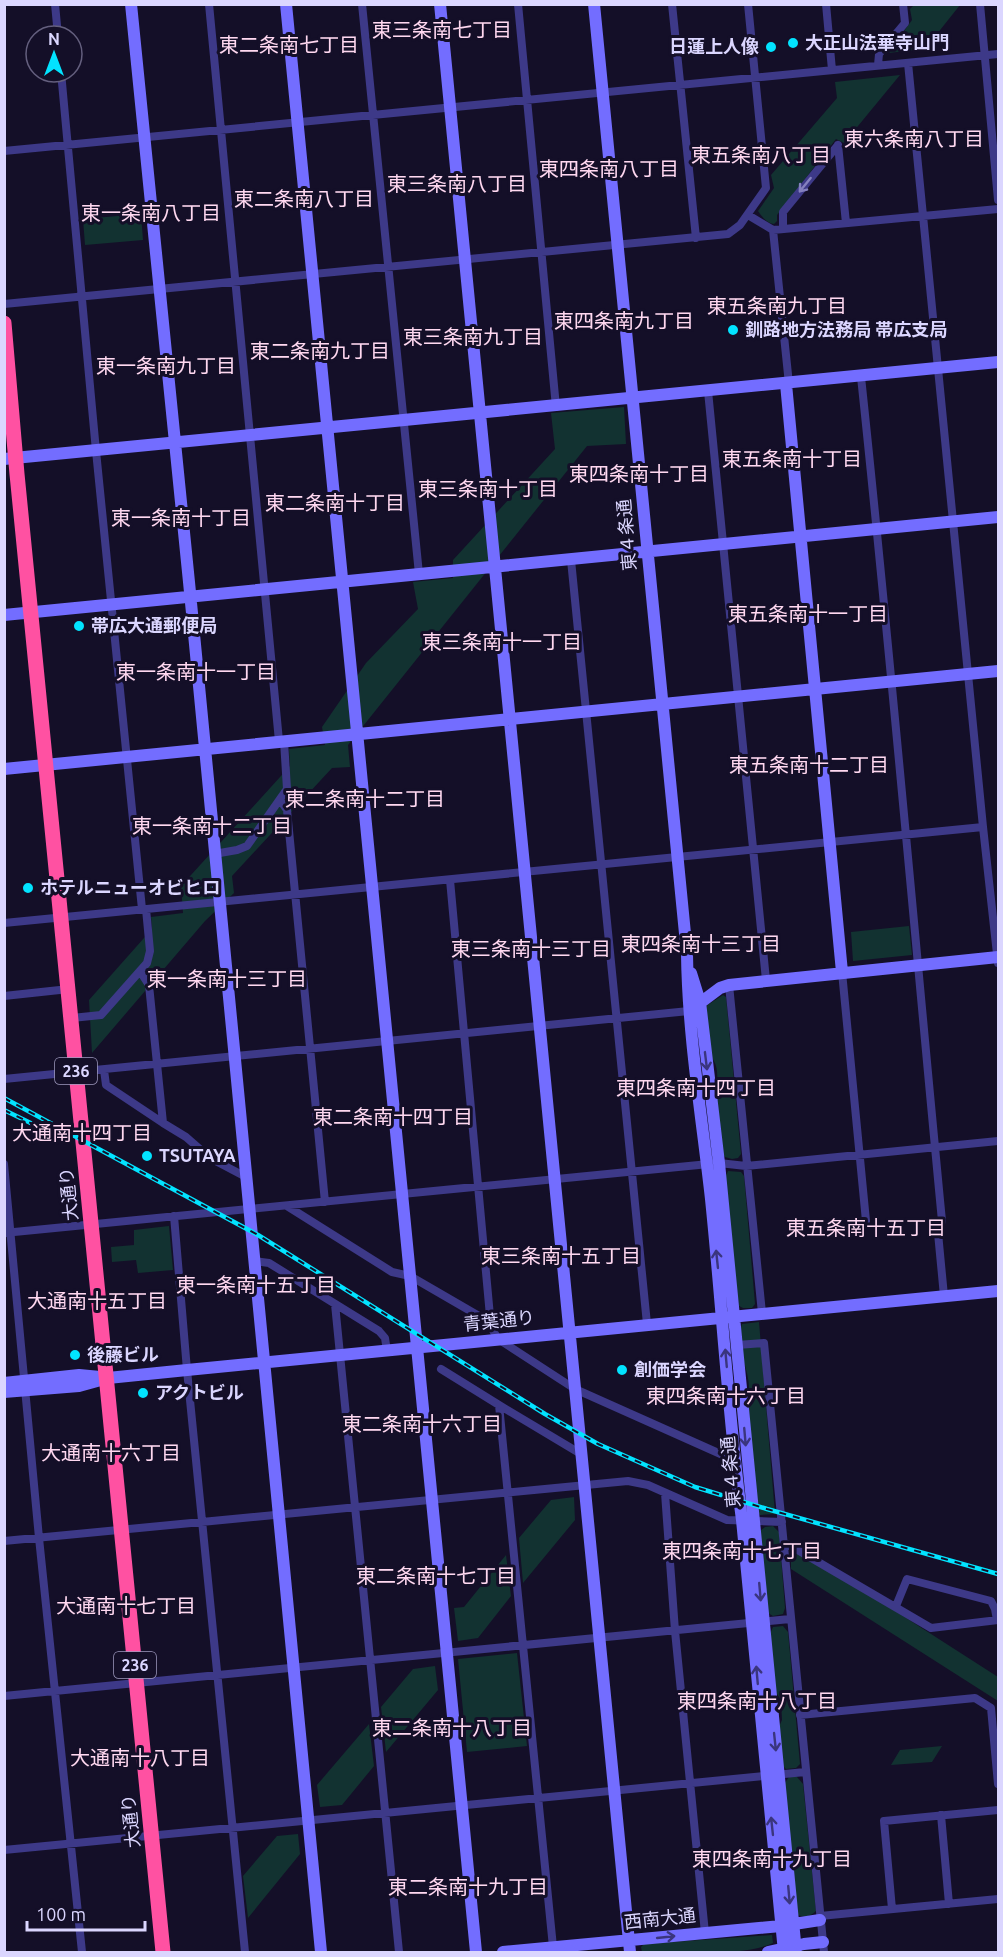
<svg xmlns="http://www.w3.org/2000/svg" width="1003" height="1957" font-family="Ubuntu,'Noto Sans JP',sans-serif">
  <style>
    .green { fill: #123231 }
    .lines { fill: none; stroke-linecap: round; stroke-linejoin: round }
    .street { stroke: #3d3988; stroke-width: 8 }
    .secondary { stroke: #736dff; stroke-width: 12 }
    .highway { stroke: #ff51a2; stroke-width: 15 }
    .rail-casing { stroke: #02e3ff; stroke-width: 4.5 }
    .rail { stroke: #140f28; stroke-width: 2; stroke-dasharray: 7; stroke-linecap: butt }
    .oneway { stroke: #8480be }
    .oneway2 { stroke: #3a357e }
    .poi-dot { fill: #02e3ff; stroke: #140f28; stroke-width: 2 }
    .labels { text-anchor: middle; stroke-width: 6; stroke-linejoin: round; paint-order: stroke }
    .shield { fill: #140f28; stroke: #9f9abe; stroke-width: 1.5 }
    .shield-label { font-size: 16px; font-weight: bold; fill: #dbd6ff }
    .poi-label { font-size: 18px; font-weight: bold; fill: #dbd6ff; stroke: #140f28; text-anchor: start }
    .street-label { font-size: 18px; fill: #dbd6ff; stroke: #140f28 }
    .neighbourhood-label { font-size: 20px; fill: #ffd8f0; stroke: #140f28 }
  </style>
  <rect width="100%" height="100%" fill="#140f28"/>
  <path class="green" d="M 914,5 L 960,5 L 925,49 L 888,53 L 912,20 L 910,9 Z
    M 900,75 L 844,143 L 836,139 L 777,215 L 777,221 L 774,224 C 767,223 762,217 758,211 L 774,188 L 771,175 L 837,98 L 835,82 Z
    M 141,214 L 143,240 L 85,245 L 83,219 Z
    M 624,407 L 626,444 L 587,446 L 348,745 L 350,767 L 332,768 L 232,876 L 234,893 L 205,921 L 92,1053 L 89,1000 L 152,929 L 151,917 L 183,913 L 181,886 L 290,766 L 289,749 L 325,745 L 322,727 L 366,663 L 418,609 L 413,582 L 453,578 L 453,560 L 555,449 L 551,413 Z
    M 909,926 L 912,955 L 853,961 L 851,932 Z
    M 723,995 L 726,997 L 741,1154 L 738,1158 L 732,1159 L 725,1157 L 722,1153 C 720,1135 715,1115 716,1097 C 716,1083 721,1068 711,1057 L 706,1006 Z
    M 728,1171 L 741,1172 L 744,1176 L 755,1304 L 752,1308 L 743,1308 L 739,1306 L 737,1291 L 725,1178 Z
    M 169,1226 L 173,1270 L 138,1273 L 136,1260 L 112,1262 L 111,1247 L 134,1245 L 134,1230 Z
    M 759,1322 L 775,1514 L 760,1515 L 756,1511 C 753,1478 747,1444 746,1412 C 746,1404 749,1396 749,1388 C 749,1367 734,1346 742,1324 Z
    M 574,1497 L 575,1520 L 523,1583 L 519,1538 L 551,1500 Z
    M 773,1526 L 779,1532 L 785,1608 L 783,1614 L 773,1616 L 768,1613 L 760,1531 L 765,1527 Z
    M 797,1552 L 889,1607 L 998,1677 L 998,1701 L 791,1569 L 791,1554 Z
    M 506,1555 L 511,1596 L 478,1638 L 458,1641 L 454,1608 L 464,1607 Z
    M 783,1626 L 788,1632 L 800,1764 L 796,1768 L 786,1769 L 782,1765 L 778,1729 L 782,1720 L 781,1701 L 774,1688 L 769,1636 L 773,1627 Z
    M 517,1653 L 527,1746 L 467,1752 L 458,1659 Z
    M 435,1666 L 438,1690 L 386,1752 L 381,1707 L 413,1669 Z
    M 369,1724 L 374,1766 L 342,1805 L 320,1807 L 317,1785 Z
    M 942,1746 L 932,1762 L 891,1765 L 900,1750 Z
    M 789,1777 L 797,1777 L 803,1784 L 816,1911 C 811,1916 805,1918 798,1915 L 784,1784 Z
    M 298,1834 L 300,1854 L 248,1918 L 243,1876 L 277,1836 Z
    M 772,1935 L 773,1943 C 744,1957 677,1952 642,1952 L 641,1947 L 644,1944 Z"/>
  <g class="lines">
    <path class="street" d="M 55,4 L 58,36
      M 209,4 L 279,741
      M 362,4 L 419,574
      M 518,4 L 556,407
      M 672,4 L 696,238
      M 826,4 L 832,70
      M 980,4 L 998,200
      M 908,63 L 983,827 L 998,963
      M 878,65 L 879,54 L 905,23 L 903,4
      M 61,72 L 96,451 L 142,909
      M 838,145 L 846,223
      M 4,151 L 998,54
      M 748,215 L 773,230 L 998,209
      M 783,229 L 783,212 L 838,145
      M 773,230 L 789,384
      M 4,304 L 728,234 L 740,225 L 766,188 L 748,4
      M 861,377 C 891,658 915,940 942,1221 L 938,1233 L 944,1296
      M 708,391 L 766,980
      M 571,560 L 647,1324
      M 280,800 L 287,810 L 325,1202
      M 214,854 L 237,850 L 247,846 L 287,789 L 284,741
      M 450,880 L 491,1327
      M 4,923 L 983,827
      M 140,971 L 149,985 L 163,1123 L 186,1137 L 210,1158 L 246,1177
      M 842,972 L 866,1221
      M 729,985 L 762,1313
      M 4,996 L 69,989
      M 72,1018 L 101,1015 L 147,963 L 150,951 L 146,909
      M 104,1070 L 106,1085 L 163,1123
      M 4,1079 L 689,1011
      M 4,1164 L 39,1538 L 82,1952
      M 287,1206 L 392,1272 L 410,1276 L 479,1316 L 491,1327 L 498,1339 L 575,1389 L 734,1460
      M 174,1216 L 187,1370 L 245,1952
      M 4,1233 L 719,1163 L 746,1166 L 998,1141
      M 254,1261 L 269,1263 L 379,1331 L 385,1338 L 387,1351
      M 335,1304 L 399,1952
      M 737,1345 L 764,1343 L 824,1952
      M 441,1369 L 499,1405 L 553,1947
      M 499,1405 L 581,1454
      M 665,1493 L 675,1631 L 705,1933
      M 4,1541 L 628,1481 L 648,1485 L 727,1520 L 782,1522
      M 784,1542 L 931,1628 L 998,1620
      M 896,1606 L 907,1579 L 991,1601 L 995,1609 L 997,1620
      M 4,1696 L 790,1619
      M 800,1715 L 975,1698 L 991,1708 L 998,1784
      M 941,1815 L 949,1904
      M 4,1850 L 805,1772
      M 892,1909 L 884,1821 L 998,1810
      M 820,1916 L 998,1899"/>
    <path class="secondary" d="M 131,4 L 189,582 L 321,1952
      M 286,4 L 476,1952
      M 440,4 L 630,1952
      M 594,4 L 687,954 C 688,1036 702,1118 711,1199 C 722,1306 728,1414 742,1520 L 784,1952
      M 786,384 L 842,972
      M 4,459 L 998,362
      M 4,615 L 998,517
      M 4,769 L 998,671
      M 691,973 L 700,1002 L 719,1163 L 796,1952
      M 696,1006 L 720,988 L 729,985 L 998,957
      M 4,1383 L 79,1375 L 100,1377
      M 4,1392 L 79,1386 L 108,1378 L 187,1370 L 998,1291
      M 503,1952 L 781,1926 L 820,1920
      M 768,1952 L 804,1944 L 823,1942"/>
    <path class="highway" d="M 4,323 L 17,474 L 163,1952"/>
    <g class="rail-casing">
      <path id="rail" d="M 4,1098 L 258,1235 L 545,1414 L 598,1444 L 695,1487 L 767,1509 L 998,1574
        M 4,1110 L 45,1130"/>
    </g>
    <use href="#rail" class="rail"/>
  </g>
  <defs><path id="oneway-shaft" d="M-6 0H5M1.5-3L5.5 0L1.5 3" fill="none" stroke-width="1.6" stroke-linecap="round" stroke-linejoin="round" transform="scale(1.5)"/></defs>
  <use class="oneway" href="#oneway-shaft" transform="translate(805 185) rotate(129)"/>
  <g class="oneway2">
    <use href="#oneway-shaft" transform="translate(706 1061) rotate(83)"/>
    <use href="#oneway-shaft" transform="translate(717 1259) rotate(-96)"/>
    <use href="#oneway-shaft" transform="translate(726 1358) rotate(-95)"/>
    <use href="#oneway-shaft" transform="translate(745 1437) rotate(85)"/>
    <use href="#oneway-shaft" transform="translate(760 1592) rotate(85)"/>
    <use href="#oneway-shaft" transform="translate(757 1675) rotate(-95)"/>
    <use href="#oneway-shaft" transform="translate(775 1742) rotate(84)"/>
    <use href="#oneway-shaft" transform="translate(772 1826) rotate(-96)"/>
    <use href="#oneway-shaft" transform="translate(789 1895) rotate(85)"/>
    <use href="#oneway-shaft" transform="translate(666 1937) rotate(-6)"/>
  </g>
  <g class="poi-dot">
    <circle cx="793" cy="43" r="6"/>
    <circle cx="771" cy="47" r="6"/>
    <circle cx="733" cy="330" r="6"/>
    <circle cx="79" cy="626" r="6"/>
    <circle cx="28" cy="888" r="6"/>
    <circle cx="147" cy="1156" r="6"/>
    <circle cx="75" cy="1355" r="6"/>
    <circle cx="622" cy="1370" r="6"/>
    <circle cx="143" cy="1393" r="6"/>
  </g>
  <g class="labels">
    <g class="shield">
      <rect x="55" y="1058" width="42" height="26" rx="4.5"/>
      <rect x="114" y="1652" width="42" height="26" rx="4.5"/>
    </g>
    <g class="shield-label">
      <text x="76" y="1077">236</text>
      <text x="135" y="1671">236</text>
    </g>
    <g class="poi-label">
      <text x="805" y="49">大正山法華寺山門</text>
      <text x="759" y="53" text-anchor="end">日蓮上人像</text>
      <text x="745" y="336">釧路地方法務局 帯広支局</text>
      <text x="91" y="632">帯広大通郵便局</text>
      <text x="40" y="894">ホテルニューオビヒロ</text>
      <text x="159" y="1162">TSUTAYA</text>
      <text x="87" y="1361">後藤ビル</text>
      <text x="634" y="1376">創価学会</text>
      <text x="155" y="1399">アクトビル</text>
    </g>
    <g class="street-label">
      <text transform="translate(627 535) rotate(-95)" y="6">東４条通</text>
      <text transform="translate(69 1194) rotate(-96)" y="6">大通り</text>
      <text transform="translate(499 1321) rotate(-6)" y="6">青葉通り</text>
      <text transform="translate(731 1472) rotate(-95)" y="6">東４条通</text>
      <text transform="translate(131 1821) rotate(-96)" y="6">大通り</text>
      <text transform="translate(660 1919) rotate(-6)" y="6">西南大通</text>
    </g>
    <g class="neighbourhood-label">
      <text x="442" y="37">東三条南七丁目</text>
      <text x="289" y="52">東二条南七丁目</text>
      <text x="914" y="146">東六条南八丁目</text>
      <text x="761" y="162">東五条南八丁目</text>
      <text x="609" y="176">東四条南八丁目</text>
      <text x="457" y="191">東三条南八丁目</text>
      <text x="304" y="206">東二条南八丁目</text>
      <text x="151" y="220">東一条南八丁目</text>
      <text x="777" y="313">東五条南九丁目</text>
      <text x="624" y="328">東四条南九丁目</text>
      <text x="473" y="344">東三条南九丁目</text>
      <text x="320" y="358">東二条南九丁目</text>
      <text x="166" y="373">東一条南九丁目</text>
      <text x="792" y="466">東五条南十丁目</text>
      <text x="639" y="481">東四条南十丁目</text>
      <text x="488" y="496">東三条南十丁目</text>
      <text x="335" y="510">東二条南十丁目</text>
      <text x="181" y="525">東一条南十丁目</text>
      <text x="808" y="621">東五条南十一丁目</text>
      <text x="502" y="649">東三条南十一丁目</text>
      <text x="196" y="679">東一条南十一丁目</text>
      <text x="809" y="772">東五条南十二丁目</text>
      <text x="365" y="806">東二条南十二丁目</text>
      <text x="212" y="833">東一条南十二丁目</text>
      <text x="701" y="951">東四条南十三丁目</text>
      <text x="531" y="956">東三条南十三丁目</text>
      <text x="227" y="986">東一条南十三丁目</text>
      <text x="696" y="1095">東四条南十四丁目</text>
      <text x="393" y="1124">東二条南十四丁目</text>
      <text x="82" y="1140">大通南十四丁目</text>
      <text x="866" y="1235">東五条南十五丁目</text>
      <text x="561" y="1263">東三条南十五丁目</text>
      <text x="256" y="1292">東一条南十五丁目</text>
      <text x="97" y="1308">大通南十五丁目</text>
      <text x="726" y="1403">東四条南十六丁目</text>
      <text x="422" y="1431">東二条南十六丁目</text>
      <text x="111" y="1460">大通南十六丁目</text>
      <text x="742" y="1558">東四条南十七丁目</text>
      <text x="436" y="1583">東二条南十七丁目</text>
      <text x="126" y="1613">大通南十七丁目</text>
      <text x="757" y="1708">東四条南十八丁目</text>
      <text x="452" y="1735">東二条南十八丁目</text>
      <text x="140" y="1765">大通南十八丁目</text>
      <text x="772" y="1866">東四条南十九丁目</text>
      <text x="468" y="1894">東二条南十九丁目</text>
    </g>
  </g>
  <rect width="1003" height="1957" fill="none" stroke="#dbd6ff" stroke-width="12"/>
  <g transform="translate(54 54)"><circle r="28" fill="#140f28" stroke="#645f7e" stroke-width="1.5"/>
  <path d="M0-4.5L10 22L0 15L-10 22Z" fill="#02e3ff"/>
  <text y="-9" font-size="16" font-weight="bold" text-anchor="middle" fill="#dbd6ff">N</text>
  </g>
  <path d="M27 1921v9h118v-9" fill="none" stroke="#dbd6ff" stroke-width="3"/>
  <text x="36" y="1921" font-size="18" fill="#dbd6ff" stroke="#140f28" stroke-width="4.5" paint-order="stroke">100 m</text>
</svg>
